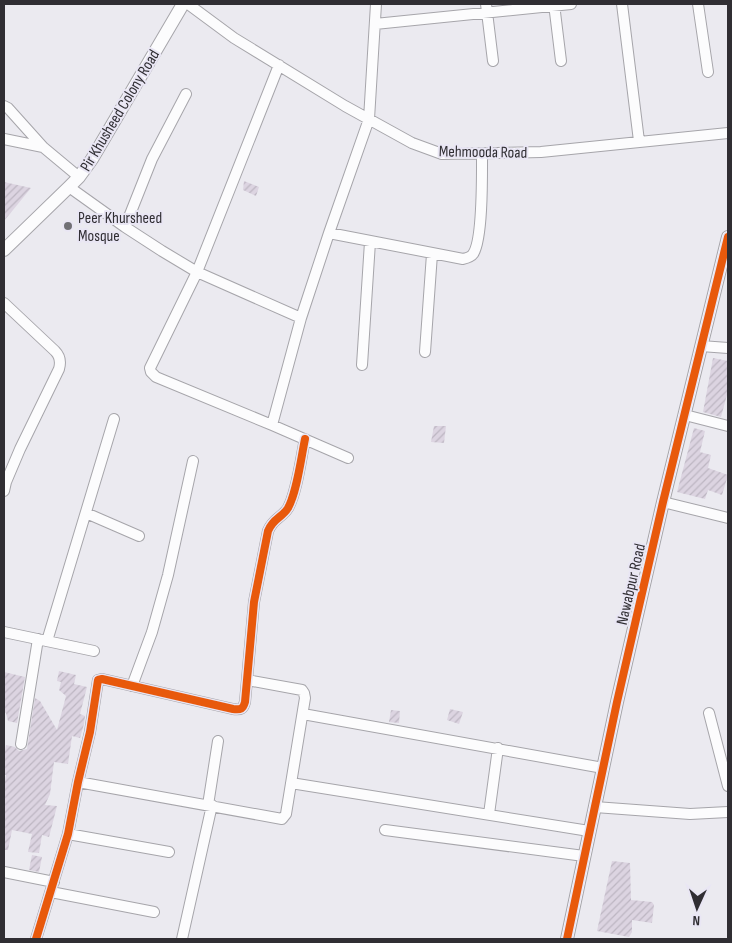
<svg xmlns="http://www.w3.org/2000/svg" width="732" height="943" font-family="'Sofia Sans Condensed',sans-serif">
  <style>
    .building { fill: url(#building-hatch) }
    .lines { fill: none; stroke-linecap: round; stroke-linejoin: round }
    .minor-casing { stroke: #a6a5aa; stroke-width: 12 }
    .tertiary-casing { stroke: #a6a5aa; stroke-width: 14 }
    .minor { stroke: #fcfcfd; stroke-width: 10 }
    .tertiary { stroke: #fcfcfd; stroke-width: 12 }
    .cycleway-casing { stroke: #e9e6f4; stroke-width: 11 }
    .cycleway { stroke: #e8590c; stroke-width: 8 }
    .poi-dot { fill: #717075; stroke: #e9e6f4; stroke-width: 2 }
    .labels { text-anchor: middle; stroke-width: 4; stroke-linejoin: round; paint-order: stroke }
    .street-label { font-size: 16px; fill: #302e33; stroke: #e9e6f4 }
    .poi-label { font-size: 16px; fill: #302e33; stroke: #e9e6f4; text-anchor: start }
  </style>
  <defs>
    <pattern id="building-hatch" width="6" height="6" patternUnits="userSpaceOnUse" patternTransform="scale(1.25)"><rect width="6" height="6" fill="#dcd4e1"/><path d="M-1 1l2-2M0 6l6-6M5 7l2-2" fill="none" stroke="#bdb6c2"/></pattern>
  </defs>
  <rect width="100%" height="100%" fill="#ebeaf0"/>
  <path class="building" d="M 244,181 L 259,187 L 256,196 L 243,190 Z
    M 4,182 L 31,188 L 4,221 Z
    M 713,358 L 728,361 L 728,391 L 721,417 L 703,412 Z
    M 434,426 L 446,426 L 444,443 L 431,442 Z
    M 694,428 L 705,431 L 700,452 L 711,455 L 708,468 L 728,475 L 722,495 L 708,490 L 705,499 L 677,492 Z
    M 59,671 L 76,675 L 74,684 L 87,687 L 80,714 L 85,716 L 84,724 L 80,738 L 72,736 L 68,764 L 54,762 L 50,794 L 45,805 L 57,806 L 49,837 L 42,835 L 39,853 L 28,852 L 32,834 L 12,830 L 8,850 L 4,850 L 4,785 L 6,775 L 4,775 L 4,755 L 6,745 L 15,747 L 19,751 L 27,749 L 35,698 L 40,701 L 57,730 L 66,696 L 59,690 L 61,682 L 57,681 Z
    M 4,672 L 25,677 L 17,723 L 8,721 L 6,713 L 4,712 Z
    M 450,709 L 463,712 L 459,724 L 447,720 Z
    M 391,710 L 400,711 L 399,723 L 389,722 Z
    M 32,855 L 42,857 L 39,872 L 29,870 Z
    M 612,861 L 630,863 L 631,900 L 652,902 L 654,905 L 652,923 L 632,920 L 632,932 L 629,937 L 597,931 Z"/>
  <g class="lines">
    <g class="minor-casing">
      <path id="minor" d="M 188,4 L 234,38 L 345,106 L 412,143 L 442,154 L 541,152 L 728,133
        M 486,4 L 493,61
        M 554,4 L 561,61
        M 622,4 L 639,141
        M 698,4 L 708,72
        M 375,24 L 571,4
        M 279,65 L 197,272 L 150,368 L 151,372 L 156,377 L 272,425 L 348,458
        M 4,106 L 8,108 L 43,147
        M 4,139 L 43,147 L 79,177
        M 69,187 L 125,227 L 162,251 L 197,272 L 301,318
        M 125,227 L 152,159 L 186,94
        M 329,233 L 463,259 C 467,258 471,257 473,254 C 483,240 482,173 482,153
        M 4,303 L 55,351 C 60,356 61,362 59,369 L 20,449 L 6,482 L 4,491
        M 701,346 L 728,348
        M 425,352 L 432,254
        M 362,365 L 370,242
        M 685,415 L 728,426
        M 272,425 L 301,318 L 329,233 L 369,119 L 376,4
        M 663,502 L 728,518
        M 86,513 L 139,536
        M 4,632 L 94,651
        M 47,641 L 114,419
        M 132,686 L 152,632 L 168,575 L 193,461
        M 709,713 L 728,786
        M 303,714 L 603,768
        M 21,744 L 38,639
        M 78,782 L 282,819 L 286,814 L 305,698 L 304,693 L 302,690 L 247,680
        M 291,783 L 589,831
        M 208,805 L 218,741
        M 595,807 L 690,814 L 728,812
        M 489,814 L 498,748
        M 385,830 L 584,856
        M 68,834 L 169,852
        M 4,872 L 54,882
        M 51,892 L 154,912
        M 36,939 L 68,834 L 78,782 L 90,732 L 98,680 L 102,679 L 233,709 C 241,710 243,709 245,702 L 254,602 L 268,531 C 273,518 282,518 288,508 C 297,492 301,458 305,439
        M 182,939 L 212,805"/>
    </g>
    <g class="tertiary-casing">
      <path id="tertiary" d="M 4,250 L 69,187 L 79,177 L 92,159 L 183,4
        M 567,939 L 617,702 L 663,502 L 728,237"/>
    </g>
    <use href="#minor" class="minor"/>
    <use href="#tertiary" class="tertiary"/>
    <g class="cycleway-casing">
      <path id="cycleway" d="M 36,939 L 68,834 L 78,782 L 90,732 L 98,680 L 102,679 L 233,709 C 241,710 243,709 245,702 L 254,602 L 268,531 C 273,518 282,518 288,508 C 297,492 301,458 305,439
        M 567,939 L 617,702 L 663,502 L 728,237"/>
    </g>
    <use href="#cycleway" class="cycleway"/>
  </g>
  <circle class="poi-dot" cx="68" cy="226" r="5"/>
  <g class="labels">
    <g class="street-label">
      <text transform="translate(119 110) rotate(-59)" y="6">Pir Khusheed Colony Road</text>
      <text transform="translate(483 151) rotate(1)" y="6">Mehmooda Road</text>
      <text transform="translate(630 584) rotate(-77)" y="6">Nawabpur Road</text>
    </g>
    <g class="poi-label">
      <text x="78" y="223">Peer Khursheed<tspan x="78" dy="18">Mosque</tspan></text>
    </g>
  </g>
  <rect width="732" height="943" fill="none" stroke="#302e33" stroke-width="10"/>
  <g transform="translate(697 908) rotate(183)" stroke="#e9e6f4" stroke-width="4" paint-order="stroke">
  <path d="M0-4L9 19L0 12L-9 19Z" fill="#302e33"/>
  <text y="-8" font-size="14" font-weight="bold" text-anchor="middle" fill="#302e33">N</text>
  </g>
</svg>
